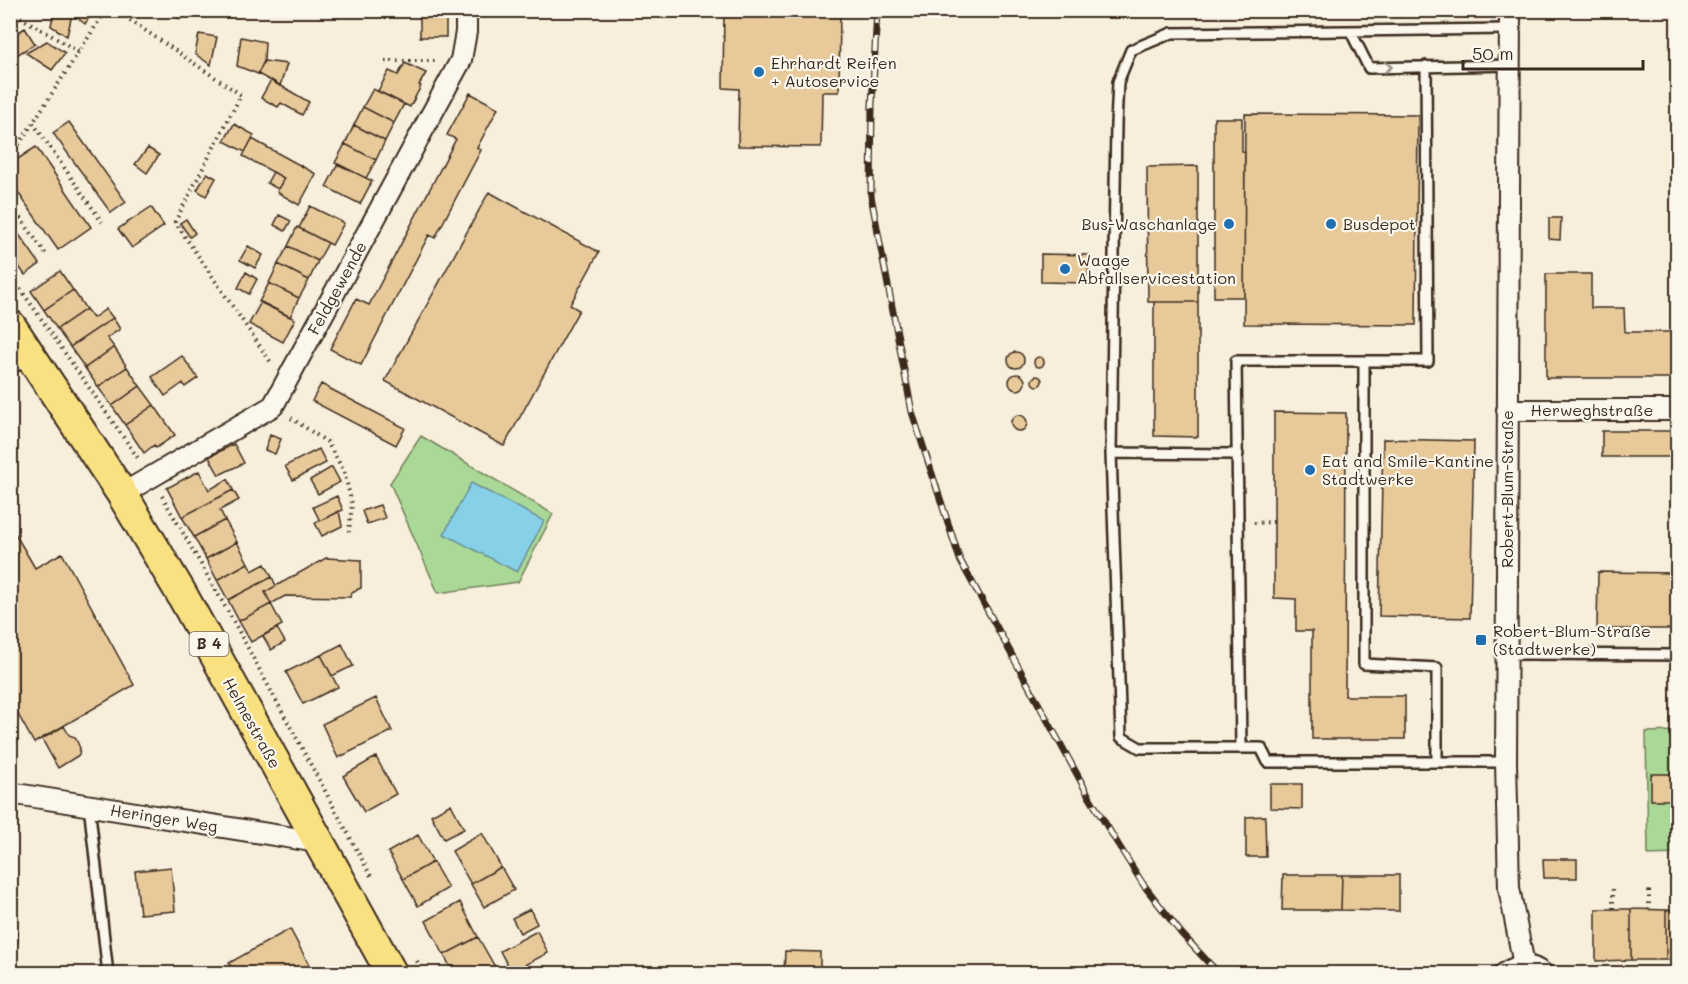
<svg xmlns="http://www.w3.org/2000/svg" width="1688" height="984" font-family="Mali,sans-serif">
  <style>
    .green { fill: #aad897; stroke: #72815a; stroke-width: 1.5 }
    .water { fill: #87d1e8; stroke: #698e97; stroke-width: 1.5 }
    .building { fill: #e7c99a; stroke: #3b2a1e; stroke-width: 1.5 }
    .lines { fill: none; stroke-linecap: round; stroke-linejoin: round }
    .lane-casing { stroke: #3b2a1e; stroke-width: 14 }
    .street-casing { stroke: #3b2a1e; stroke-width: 24 }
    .primary-casing { stroke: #3b2a1e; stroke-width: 34 }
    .path { stroke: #3b2a1e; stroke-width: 4; stroke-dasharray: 1.5 4.5; stroke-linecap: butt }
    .lane { stroke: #fbf7ec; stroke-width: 9 }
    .street { stroke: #fbf7ec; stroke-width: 20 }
    .primary { stroke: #f9e181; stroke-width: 30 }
    .rail-casing { stroke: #3b2a1e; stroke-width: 7 }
    .rail { stroke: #fbf7ec; stroke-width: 4.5; stroke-dasharray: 14; stroke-linecap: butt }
    .oneway { stroke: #9b9085 }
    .poi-dot { fill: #1f6fb2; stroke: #fbf7ec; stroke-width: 2 }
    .labels { text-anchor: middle; stroke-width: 4.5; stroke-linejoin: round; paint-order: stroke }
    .shield { fill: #fbf7ec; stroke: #75685c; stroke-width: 1.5 }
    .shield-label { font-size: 15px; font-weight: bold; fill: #3b2a1e }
    .poi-label { font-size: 16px; fill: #3b2a1e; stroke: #fbf7ec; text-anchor: start }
    .street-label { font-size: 16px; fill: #3b2a1e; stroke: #fbf7ec }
  </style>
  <rect width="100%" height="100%" fill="#f7eedc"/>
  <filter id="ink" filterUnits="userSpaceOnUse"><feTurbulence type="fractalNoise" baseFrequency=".0167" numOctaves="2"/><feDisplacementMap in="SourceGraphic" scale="12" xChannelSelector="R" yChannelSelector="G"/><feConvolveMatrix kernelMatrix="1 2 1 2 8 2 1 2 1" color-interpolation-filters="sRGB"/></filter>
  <g filter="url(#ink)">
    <path class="green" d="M 421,436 L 553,514 L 518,582 L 438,593 L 390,483 Z
      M 1677,731 L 1677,854 L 1648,855 L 1646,732 Z"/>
    <path class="water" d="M 471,483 L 544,521 L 517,572 L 444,534 Z"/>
    <path class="building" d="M 54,10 L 73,10 L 67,36 L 51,26 Z
      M 76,10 L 94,10 L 85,24 L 75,16 Z
      M 171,10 L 185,10 L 181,19 L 170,15 Z
      M 420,10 L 446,10 L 446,37 L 420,37 Z
      M 724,10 L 840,10 L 839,92 L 822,92 L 821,147 L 738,146 L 739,89 L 723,88 Z
      M 25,28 L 35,44 L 10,59 L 10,37 Z
      M 199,34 L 217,37 L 211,65 L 195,54 Z
      M 241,37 L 265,42 L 264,61 L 258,74 L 237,66 Z
      M 47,41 L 65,53 L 52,70 L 26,53 Z
      M 264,61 L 287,64 L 280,86 L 258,74 Z
      M 405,63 L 426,73 L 419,85 L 421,86 L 410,107 L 378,91 L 389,71 L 398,75 Z
      M 271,80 L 309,102 L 302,115 L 281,103 L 278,107 L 261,98 Z
      M 373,89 L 404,104 L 394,123 L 363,107 Z
      M 470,93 L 498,108 L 477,148 L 481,150 L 435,238 L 429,235 L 361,365 L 330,349 L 356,299 L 369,305 L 456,139 L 447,135 Z
      M 363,107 L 394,123 L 385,141 L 354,125 Z
      M 1245,114 L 1418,115 L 1416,325 L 1244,324 Z
      M 1214,118 L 1242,118 L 1242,151 L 1245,152 L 1244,297 L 1214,297 Z
      M 69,122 L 126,202 L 111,213 L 53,133 Z
      M 234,124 L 254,135 L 245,152 L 224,141 Z
      M 354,125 L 385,141 L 376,160 L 345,144 Z
      M 252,139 L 316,174 L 299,205 L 277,192 L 284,178 L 243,156 Z
      M 345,144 L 376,160 L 366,178 L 335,163 Z
      M 36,147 L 91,227 L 58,250 L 10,181 L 10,164 Z
      M 148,148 L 159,155 L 147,173 L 135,164 Z
      M 338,164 L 372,181 L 360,204 L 326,187 Z
      M 1198,166 L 1198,302 L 1148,302 L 1147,167 Z
      M 273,172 L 284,178 L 278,189 L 267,183 Z
      M 207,173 L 216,178 L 206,196 L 197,190 Z
      M 489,192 L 599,252 L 570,305 L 579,310 L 504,446 L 385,381 Z
      M 310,206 L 344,223 L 332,245 L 299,228 Z
      M 151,207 L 164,226 L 132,248 L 118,229 Z
      M 279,215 L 291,221 L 285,231 L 274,225 Z
      M 1549,218 L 1561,218 L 1560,240 L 1549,239 Z
      M 186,219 L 195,233 L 190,237 L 180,223 Z
      M 10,222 L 40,264 L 25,275 L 10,254 Z
      M 297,227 L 328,243 L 318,261 L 288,246 Z
      M 248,246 L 263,255 L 255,268 L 240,260 Z
      M 288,246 L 318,261 L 309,280 L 278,264 Z
      M 1041,254 L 1089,255 L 1088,283 L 1041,282 Z
      M 278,264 L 309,280 L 299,298 L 269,283 Z
      M 60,271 L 73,290 L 44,310 L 31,291 Z
      M 246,272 L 257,279 L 249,294 L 238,288 Z
      M 1546,274 L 1591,274 L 1591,308 L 1624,308 L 1625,332 L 1678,332 L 1678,378 L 1546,378 Z
      M 269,283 L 299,298 L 290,317 L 259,302 Z
      M 73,290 L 86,309 L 57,329 L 44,310 Z
      M 261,302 L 295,319 L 283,342 L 249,324 Z
      M 1154,302 L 1198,302 L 1198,437 L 1154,436 Z
      M 86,309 L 93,318 L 106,309 L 113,318 L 70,347 L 57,329 Z
      M 113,318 L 120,329 L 107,338 L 114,347 L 85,368 L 70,347 Z
      M 114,347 L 127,367 L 98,387 L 85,368 Z
      M1008 360a8 8 0 1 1 16 0a8 8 0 1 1-16 0Z
      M 182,356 L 198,378 L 185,387 L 183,383 L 165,396 L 152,377 Z
      M1034 362a5 5 0 1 1 10 0a5 5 0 1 1-10 0Z
      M 127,367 L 140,386 L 112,406 L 98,387 Z
      M1009 382a8 8 0 1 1 16 0a8 8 0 1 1-16 0Z
      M1032 381a5 5 0 1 1 10 0a5 5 0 1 1-10 0Z
      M 321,384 L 405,428 L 396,445 L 312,401 Z
      M 140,386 L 154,405 L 125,425 L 112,406 Z
      M 154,405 L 175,435 L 156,448 L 154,445 L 144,453 L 125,425 Z
      M 1274,412 L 1346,413 L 1345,696 L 1405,696 L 1405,739 L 1312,739 L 1312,631 L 1296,631 L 1296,599 L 1274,598 Z
      M1011 423a8 8 0 1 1 16 0a8 8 0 1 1-16 0Z
      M 1602,431 L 1678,431 L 1678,457 L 1602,457 Z
      M 270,435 L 281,439 L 275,454 L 265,450 Z
      M 1383,439 L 1474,441 L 1470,618 L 1379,616 Z
      M 234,444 L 244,463 L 219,475 L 209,457 Z
      M 319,449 L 326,463 L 293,480 L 285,466 Z
      M 332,467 L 340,482 L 318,494 L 310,480 Z
      M 199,471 L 209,490 L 228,479 L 233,490 L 182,517 L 167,488 Z
      M 233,490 L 239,500 L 220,510 L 225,520 L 194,537 L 182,517 Z
      M 337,496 L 343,510 L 320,521 L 313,507 Z
      M 380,505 L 385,518 L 367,524 L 362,511 Z
      M 339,511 L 342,526 L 322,536 L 315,523 Z
      M 225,520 L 237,542 L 206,559 L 194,537 Z
      M 10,525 L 35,568 L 62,553 L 134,685 L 34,743 L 10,700 Z
      M 237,542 L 248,563 L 217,580 L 206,559 Z
      M 326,558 L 361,560 L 361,588 L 352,592 L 351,597 L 285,596 L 271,604 L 265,592 Z
      M 248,563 L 252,571 L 265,564 L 272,577 L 228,600 L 217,580 Z
      M 1598,572 L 1678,573 L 1678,629 L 1597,629 Z
      M 272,577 L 276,586 L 265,592 L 271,604 L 239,621 L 228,600 Z
      M 271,604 L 282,625 L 251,642 L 239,621 Z
      M 277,628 L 285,642 L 271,650 L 263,636 Z
      M 342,644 L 353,666 L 332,676 L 321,655 Z
      M 321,655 L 338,687 L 303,704 L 286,672 Z
      M 376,698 L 392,731 L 338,758 L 322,724 Z
      M 64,726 L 69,735 L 75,737 L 80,748 L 79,755 L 58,768 L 42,739 Z
      M 376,757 L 396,794 L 364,812 L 343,776 Z
      M 1651,774 L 1672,774 L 1671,800 L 1651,800 Z
      M 1270,784 L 1302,784 L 1302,809 L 1270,808 Z
      M 451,804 L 464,829 L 444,839 L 431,815 Z
      M 1265,816 L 1266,857 L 1246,857 L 1246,817 Z
      M 482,833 L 501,867 L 471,884 L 452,851 Z
      M 418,835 L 433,862 L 403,879 L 388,852 Z
      M 1543,859 L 1577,859 L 1577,878 L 1544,878 Z
      M 433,862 L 448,888 L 418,906 L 403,879 Z
      M 171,867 L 175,911 L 140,914 L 135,871 Z
      M 501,867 L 514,890 L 484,907 L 471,884 Z
      M 1283,875 L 1342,875 L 1341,910 L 1282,910 Z
      M 1342,875 L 1399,875 L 1399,911 L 1341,910 Z
      M 460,902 L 478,937 L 444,955 L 426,921 Z
      M 530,909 L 537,924 L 520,933 L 512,918 Z
      M 1596,909 L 1631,909 L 1631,960 L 1596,961 Z
      M 1631,909 L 1666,910 L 1666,960 L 1631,960 Z
      M 1666,910 L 1678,910 L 1678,960 L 1666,960 Z
      M 10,911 L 13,933 L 17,932 L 18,942 L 10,943 Z
      M 290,929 L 314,974 L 235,974 L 229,963 Z
      M 537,931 L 548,953 L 511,972 L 500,951 Z
      M 478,937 L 499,974 L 454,974 L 444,955 Z
      M 10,943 L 13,943 L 17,974 L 10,974 Z
      M 785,951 L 820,952 L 820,974 L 784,974 Z"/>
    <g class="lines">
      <g class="lane-casing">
        <path id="lane" d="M 1351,32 L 1369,68 L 1510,65
          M 1364,361 L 1364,664 L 1437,668 L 1437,762
          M 10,368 L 29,361
          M 1111,453 L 1238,454
          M 1506,654 L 1678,655
          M 1241,748 L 1236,361 L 1428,361 L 1426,66
          M 1506,762 L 1268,762 L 1261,748 L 1140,748 L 1121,737 L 1111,453 L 1116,124 L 1118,82 L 1131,50 L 1172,33 L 1510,29
          M 89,805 L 108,974"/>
      </g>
      <g class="street-casing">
        <path id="street" d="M 1510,10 L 1506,762 L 1509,888 L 1524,965
          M 1507,410 L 1678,410
          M 122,494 L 273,406 L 461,60 L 466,32 L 466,10
          M 10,793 L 318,842
          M 1504,974 C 1518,964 1530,963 1543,974"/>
      </g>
      <g class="primary-casing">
        <path id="primary" d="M 10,325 L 122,494 L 181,593 L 392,974"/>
      </g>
      <path class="path" d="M 115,10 L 241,95 L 175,222 L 272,364
        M 10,11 L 79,52
        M 385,61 L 436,61
        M 33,123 L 102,222
        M 10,152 L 16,149 L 106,10
        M 10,203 L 48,257
        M 10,274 L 140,461
        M 291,418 L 327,442 L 344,471 L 352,504 L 349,532
        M 162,496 L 236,626 L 372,878
        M 1254,523 L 1274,522
        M 1613,889 L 1613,909
        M 1649,910 L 1649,889
        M 417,961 L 424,974"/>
      <use href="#lane" class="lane"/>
      <use href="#street" class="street"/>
      <use href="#primary" class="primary"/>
      <g class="rail-casing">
        <path id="rail" d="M 877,10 L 872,105 L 871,196 L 912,412 L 960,560 L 1090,798 L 1119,846 L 1143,884 L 1181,933 L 1219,974"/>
      </g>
      <use href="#rail" class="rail"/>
    </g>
    <defs><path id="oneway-chevron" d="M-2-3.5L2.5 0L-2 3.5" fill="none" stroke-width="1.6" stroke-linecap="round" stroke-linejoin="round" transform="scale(1.5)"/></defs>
    <use class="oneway" href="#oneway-chevron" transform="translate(1388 67) rotate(-1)"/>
  </g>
  <g class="poi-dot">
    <circle cx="759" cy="72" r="6"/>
    <circle cx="1229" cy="224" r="6"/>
    <circle cx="1331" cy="224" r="6"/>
    <circle cx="1065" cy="269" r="6"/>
    <circle cx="1310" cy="470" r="6"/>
    <rect x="1475" y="634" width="12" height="12" rx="3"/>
  </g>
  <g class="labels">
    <rect class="shield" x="189.5" y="632" width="39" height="24" rx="4.5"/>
    <g class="shield-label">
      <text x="209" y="649">B 4</text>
    </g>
    <g class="poi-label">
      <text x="771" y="69">Ehrhardt Reifen<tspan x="771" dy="18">+ Autoservice</tspan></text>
      <text x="1217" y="230" text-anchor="end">Bus-Waschanlage</text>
      <text x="1343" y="230">Busdepot</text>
      <text x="1077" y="266">Waage<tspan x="1077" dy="18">Abfallservicestation</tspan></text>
      <text x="1322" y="467">Eat and Smile-Kantine<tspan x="1322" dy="18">Stadtwerke</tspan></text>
      <text x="1493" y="637">Robert-Blum-Straße<tspan x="1493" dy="18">(Stadtwerke)</tspan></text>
    </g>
    <g class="street-label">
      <text transform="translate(337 288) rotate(-61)" y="6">Feldgewende</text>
      <text x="1592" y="416">Herweghstraße</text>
      <text transform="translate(1507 489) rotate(-90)" y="6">Robert-Blum-Straße</text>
      <text transform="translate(252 723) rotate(61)" y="6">Helmestraße</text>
      <text transform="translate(164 818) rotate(9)" y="6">Heringer Weg</text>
    </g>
  </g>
  <rect width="1688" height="984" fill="none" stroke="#fbf7ec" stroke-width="36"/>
  <rect x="18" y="18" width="1652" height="948" fill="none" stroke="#3b2a1e" stroke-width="2" filter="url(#ink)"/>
  <path d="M1463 60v9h180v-9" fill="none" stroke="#3b2a1e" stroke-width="3"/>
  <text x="1472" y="60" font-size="18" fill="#3b2a1e" stroke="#fbf7ec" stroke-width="4.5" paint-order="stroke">50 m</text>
</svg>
